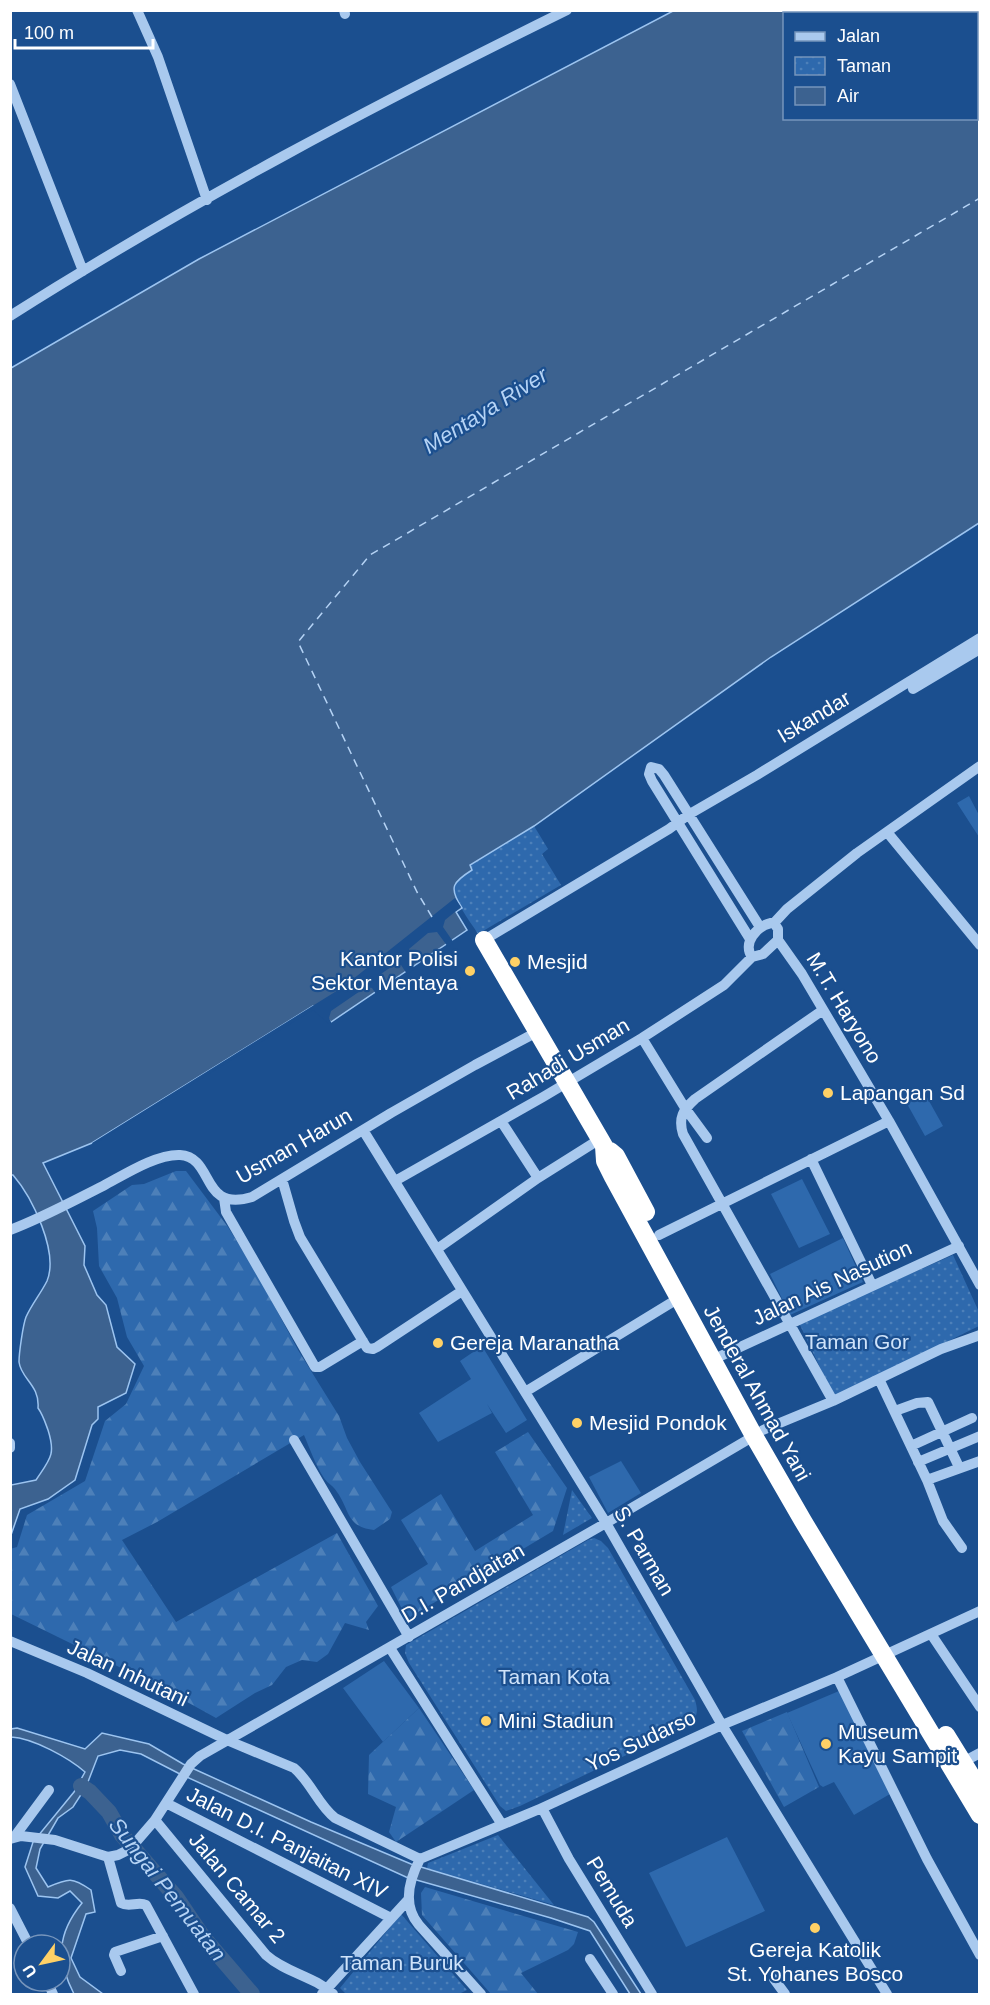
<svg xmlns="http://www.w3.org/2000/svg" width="990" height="2005" font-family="Arial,sans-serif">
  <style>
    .grass { fill: #2e69ad }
    .forest { fill: url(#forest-firs) }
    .park { fill: url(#park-dots) }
    .water { fill: #3c6290; stroke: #9cc4f0; stroke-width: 1.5; fill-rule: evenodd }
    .pier { fill: #1b4f8f }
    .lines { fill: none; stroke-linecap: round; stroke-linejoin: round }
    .river { stroke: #3c6290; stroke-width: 16 }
    .ferry { stroke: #b5d3f5; stroke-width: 1.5; stroke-dasharray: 8 6; stroke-linecap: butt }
    .minor { stroke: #a9c9ee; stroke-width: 10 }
    .highway { stroke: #fff; stroke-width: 18 }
    .poi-dot { fill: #ffd166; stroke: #1b4f8f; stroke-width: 2 }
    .labels { text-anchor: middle; stroke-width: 4.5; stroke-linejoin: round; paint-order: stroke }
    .street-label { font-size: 21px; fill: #fff; stroke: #1b4f8f }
    .poi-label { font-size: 21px; fill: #fff; stroke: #1b4f8f; text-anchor: start }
    .park-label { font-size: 21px; fill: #cfe3fa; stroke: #1b4f8f }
    .water-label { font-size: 22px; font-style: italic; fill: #b5d3f5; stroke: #1b4f8f }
  </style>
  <defs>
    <pattern id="forest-firs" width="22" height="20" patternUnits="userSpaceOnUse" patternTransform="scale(1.5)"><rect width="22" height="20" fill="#2e69ad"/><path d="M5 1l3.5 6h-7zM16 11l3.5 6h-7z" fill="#4d80b9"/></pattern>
    <pattern id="park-dots" width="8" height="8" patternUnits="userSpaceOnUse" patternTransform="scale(1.5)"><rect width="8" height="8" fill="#2e69ad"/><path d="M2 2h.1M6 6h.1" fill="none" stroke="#4d80b9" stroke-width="1.8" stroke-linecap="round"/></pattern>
  </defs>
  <rect width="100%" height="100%" fill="#1b4f8f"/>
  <path class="grass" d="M 969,796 L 979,815 L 979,837 L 957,803 Z
    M 924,1092 L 943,1126 L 925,1136 L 906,1102 Z
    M 802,1179 L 830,1234 L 799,1248 L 771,1194 Z
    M 843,1238 L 863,1282 L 790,1315 L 770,1274 Z
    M 482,1346 L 527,1420 L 506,1433 L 487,1404 L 492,1413 L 438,1442 L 419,1413 L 471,1379 L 460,1361 Z
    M 621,1461 L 641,1493 L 608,1513 L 589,1477 Z
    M 384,1661 L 419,1708 L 383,1742 L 343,1688 Z
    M 839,1691 L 890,1794 L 854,1815 L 834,1782 L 823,1787 L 820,1785 L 787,1713 Z
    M 727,1837 L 765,1911 L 686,1947 L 649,1873 Z"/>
  <path class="forest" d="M 176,1171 L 186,1171 L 228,1227 L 256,1272 L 298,1350 L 339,1416 L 347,1438 L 360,1462 L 392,1512 L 390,1519 L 374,1530 C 346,1527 350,1510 337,1492 C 334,1486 328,1484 324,1478 C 315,1464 310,1449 304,1435 L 157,1522 L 122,1540 L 176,1622 L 337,1533 L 378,1606 L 366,1622 L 369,1630 L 345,1623 L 328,1654 L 317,1662 L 302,1660 L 286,1667 L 272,1685 L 255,1693 L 216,1718 L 160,1687 L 11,1614 L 10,1549 L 17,1547 L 27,1515 L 85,1481 L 105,1421 L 126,1404 L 144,1366 L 127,1337 L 117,1298 L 99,1266 L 97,1228 L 93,1211 L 132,1185 L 144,1184 Z
    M 528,1432 L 567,1488 L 553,1531 L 407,1619 L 391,1587 L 428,1564 L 401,1520 L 441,1494 L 475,1551 L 533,1515 L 495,1452 Z
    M 419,1708 L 474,1790 L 396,1842 L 389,1832 L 396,1807 L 368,1794 L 369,1755 Z
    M 787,1712 L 819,1787 L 784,1807 L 742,1731 Z
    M 425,1887 L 578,1932 L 574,1944 L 568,1950 L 521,1973 L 538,1994 L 491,1994 L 422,1915 L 421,1893 Z"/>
  <path class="park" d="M 534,826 L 548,849 L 542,854 L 561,885 L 478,934 C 471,922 448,895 456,881 C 460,876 467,873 472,870 L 470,865 Z
    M 953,1255 L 979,1312 L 979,1326 L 834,1397 L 799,1323 Z
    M 572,1490 L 592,1518 L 563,1535 Z
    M 594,1538 L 601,1541 L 608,1548 L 695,1700 C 698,1710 698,1715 691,1724 L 520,1806 L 506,1811 L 500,1806 L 409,1663 L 405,1653 L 406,1645 L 588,1540 Z
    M 498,1835 L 554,1905 L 427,1868 L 428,1863 Z
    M 401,1914 L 467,1990 L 459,1994 L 346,1994 L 340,1988 Z"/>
  <path class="water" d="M 673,11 L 979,11 L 979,523 L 771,657 L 534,826 L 470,865 L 472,870 C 453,882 448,887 462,908 L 456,912 L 467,930 L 331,1022 L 313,1006 L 92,1143 L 43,1163 L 85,1246 L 84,1265 L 97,1295 L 106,1305 L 117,1347 L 135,1364 L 126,1393 L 98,1407 L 98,1419 L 92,1425 L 75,1480 L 48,1499 L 20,1509 L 11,1535 L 11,1485 L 36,1480 C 50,1459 56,1455 48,1430 C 45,1422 43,1415 38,1408 C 40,1385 21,1379 19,1362 C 19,1353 23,1325 26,1317 C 32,1304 41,1293 47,1281 C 59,1252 32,1197 13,1175 L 10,1175 L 11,368 L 199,259 ZM 784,14 L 976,14 L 976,118 L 784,118 Z
    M 17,1728 L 85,1749 L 102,1733 L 149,1744 L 183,1764 L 311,1822 L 411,1864 L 588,1917 L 594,1922 L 641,1994 L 630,1994 L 590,1931 L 551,1918 L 406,1877 L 178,1773 L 141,1754 L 120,1750 L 98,1756 L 86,1787 L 73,1807 L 58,1818 L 40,1849 L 36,1868 L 48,1887 C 69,1878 72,1877 91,1890 L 95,1912 L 86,1914 L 71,1958 L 80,1977 L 103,1994 L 74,1994 C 56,1959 57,1934 82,1903 L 70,1891 L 58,1898 L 38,1896 L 25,1867 L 33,1842 L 74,1792 L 85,1772 C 69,1758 33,1738 11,1737 L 11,1729 Z"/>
  <path class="pier" d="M 455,898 L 461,907 L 445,920 L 443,927 L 454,943 L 448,947 L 437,932 L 428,933 L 409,949 L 408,960 L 415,969 L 407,974 L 401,965 L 395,964 L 381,974 L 378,983 L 383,990 L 376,994 L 372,988 L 366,987 L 331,1011 L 329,1018 L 332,1024 L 329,1024 L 313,1010 L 93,1145 L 92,1143 L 343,987 Z"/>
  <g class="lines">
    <path class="river" d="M 81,1786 L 90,1792 L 109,1812 L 122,1835 L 176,1897 L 203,1937 L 252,1994"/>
    <path class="ferry" d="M 432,917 L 417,892 L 298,642 L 370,555 L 980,198"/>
    <path class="minor" d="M 137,10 L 158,57 L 207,200
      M 344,10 L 345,14
      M 10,84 L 83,271
      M 10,316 C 188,203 378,103 567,10
      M 913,689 L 980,649
      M 887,832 L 980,945
      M 771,923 L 774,923 L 778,929 L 778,940 L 763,954 L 752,957 C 742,943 757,926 771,923 Z
      M 774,923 L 787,909 L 857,853 L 980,766
      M 750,939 L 652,781 L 649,774 L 651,767 L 659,769 L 664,775 L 760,927
      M 484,940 L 669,829 L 688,815 L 757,775 L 980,638
      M 778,940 L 802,974 L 889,1121 L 980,1285
      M 823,1010 L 695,1099 C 683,1110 678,1118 683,1134 L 833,1401
      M 642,1038 L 685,1108 L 707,1138
      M 501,1121 L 538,1178
      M 363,1130 L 606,1523 L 722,1725 L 887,1994
      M 811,1159 L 872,1285
      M 282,1179 L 294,1221 L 300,1237 L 367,1348 L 373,1349 L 377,1347 L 462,1291
      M 395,1181 L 543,1097 L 642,1038 L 724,985 L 752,957
      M 224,1198 L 226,1212 L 315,1367 L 320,1367 L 363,1341
      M 10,1230 C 42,1218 73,1201 103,1186 C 124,1175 156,1154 180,1155 C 215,1157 200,1213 252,1197 L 391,1113 L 475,1065 L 537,1032
      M 659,1235 L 889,1121
      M 437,1249 L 538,1178 L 600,1139
      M 712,1360 L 959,1246
      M 879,1379 L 927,1480 L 943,1521 L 962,1548
      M 525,1392 L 679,1298
      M 895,1411 L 917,1403 L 928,1402 L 959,1467
      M 763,1430 L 833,1401 L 941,1349 L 980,1335
      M 294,1440 L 409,1637
      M 10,1443 L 10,1448
      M 911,1446 L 972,1418
      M 918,1462 L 980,1436
      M 927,1480 L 980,1461
      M 931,1634 L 980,1707
      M 10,1641 L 87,1673 L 229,1741 L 294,1768 C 311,1782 318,1805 335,1818 L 420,1859
      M 390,1648 L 501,1823
      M 837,1677 L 927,1859 L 980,1955
      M 963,1762 L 980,1753
      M 166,1803 L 391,1918
      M 542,1808 L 569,1859 L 652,1994
      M 155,1820 L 266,1955 C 286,1973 314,1976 333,1994
      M 15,1836 L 49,1790
      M 10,1839 L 21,1836 L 55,1840 L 108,1857 L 118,1855 L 126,1851 L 136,1842 L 155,1820 L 191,1764 L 200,1756 L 606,1523 L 754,1436
      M 108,1857 L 121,1903 C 129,1908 138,1901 146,1905 L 194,1994
      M 10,1908 L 29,1945
      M 590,1959 L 613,1994
      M 121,1971 L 114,1955 L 115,1952 L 163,1936
      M 774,1979 L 785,1994
      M 47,1981 L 53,1994
      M 322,1994 L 408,1900
      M 481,1994 L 419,1925 C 402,1905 409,1880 420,1859 L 542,1808 L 722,1725 L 837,1677 L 980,1611"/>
    <path class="highway" d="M 484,940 L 600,1139 L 604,1146 L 605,1161 L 613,1177 L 754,1436 L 803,1521 L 980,1815
      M 610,1151 L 616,1156 L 646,1212
      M 946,1735 L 980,1790"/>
  </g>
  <g class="poi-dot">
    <circle cx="515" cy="962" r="6"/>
    <circle cx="470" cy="971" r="6"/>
    <circle cx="828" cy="1093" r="6"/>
    <circle cx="438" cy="1343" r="6"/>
    <circle cx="577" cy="1423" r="6"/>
    <circle cx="486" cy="1721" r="6"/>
    <circle cx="826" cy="1744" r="6"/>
    <circle cx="815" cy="1928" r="6"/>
  </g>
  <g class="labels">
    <g class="street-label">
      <text transform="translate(814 717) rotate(-31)" y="7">Iskandar</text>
      <text transform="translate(844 1008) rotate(59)" y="7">M.T. Haryono</text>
      <text transform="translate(568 1059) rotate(-31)" y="7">Rahadi Usman</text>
      <text transform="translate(294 1146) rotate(-30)" y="7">Usman Harun</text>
      <text transform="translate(832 1283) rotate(-25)" y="7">Jalan Ais Nasution</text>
      <text transform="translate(757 1393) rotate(61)" y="7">Jenderal Ahmad Yani</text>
      <text transform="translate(644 1551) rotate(60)" y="7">S. Parman</text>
      <text transform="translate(463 1583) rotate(-30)" y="7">D.I. Pandjaitan</text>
      <text transform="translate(128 1673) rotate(25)" y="7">Jalan Inhutani</text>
      <text transform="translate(641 1741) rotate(-25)" y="7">Yos Sudarso</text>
      <text transform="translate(287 1843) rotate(27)" y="7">Jalan D.I. Panjaitan XIV</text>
      <text transform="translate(237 1888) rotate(50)" y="7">Jalan Camar 2</text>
      <text transform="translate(612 1892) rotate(59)" y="7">Pemuda</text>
    </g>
    <g class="poi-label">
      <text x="458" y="966" text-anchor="end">Kantor Polisi<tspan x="458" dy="24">Sektor Mentaya</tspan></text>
      <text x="527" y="969">Mesjid</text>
      <text x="840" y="1100">Lapangan Sd</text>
      <text x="450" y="1350">Gereja Maranatha</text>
      <text x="589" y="1430">Mesjid Pondok</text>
      <text x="498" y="1728">Mini Stadiun</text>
      <text x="838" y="1739">Museum<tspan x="838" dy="24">Kayu Sampit</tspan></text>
      <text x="815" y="1957" text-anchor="middle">Gereja Katolik<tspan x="815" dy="24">St. Yohanes Bosco</tspan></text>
    </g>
    <g class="park-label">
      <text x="857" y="1349">Taman Gor</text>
      <text x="554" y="1684">Taman Kota</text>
      <text x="402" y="1970">Taman Buruk</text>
    </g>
    <g class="water-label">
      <text transform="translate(485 410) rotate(-32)" y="8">Mentaya River</text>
      <text transform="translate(168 1889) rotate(52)" y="8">Sungai Pemuatan</text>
    </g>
  </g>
  <rect width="990" height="2005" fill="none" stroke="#ffffff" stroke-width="24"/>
  <rect x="783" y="12" width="195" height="108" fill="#1b4f8f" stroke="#7695bc" stroke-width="1.5"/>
  <rect x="795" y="32" width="30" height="9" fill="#a9c9ee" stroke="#7695bc" stroke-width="1.5"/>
  <text x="837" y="42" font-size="18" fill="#ffffff">Jalan</text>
  <rect x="795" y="57" width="30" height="18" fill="url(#park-dots)" stroke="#7695bc" stroke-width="1.5"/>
  <text x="837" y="72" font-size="18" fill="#ffffff">Taman</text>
  <rect x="795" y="87" width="30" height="18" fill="#3c6290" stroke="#7695bc" stroke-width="1.5"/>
  <text x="837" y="102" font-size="18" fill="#ffffff">Air</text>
  <g transform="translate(42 1963) rotate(237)"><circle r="28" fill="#1b4f8f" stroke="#7695bc" stroke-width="1.5"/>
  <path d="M0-4.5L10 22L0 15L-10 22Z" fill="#ffd166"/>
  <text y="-9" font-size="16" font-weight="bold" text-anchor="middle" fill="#ffffff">U</text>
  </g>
  <path d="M15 39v9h138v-9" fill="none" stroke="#ffffff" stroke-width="3"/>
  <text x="24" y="39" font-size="18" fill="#ffffff" stroke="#1b4f8f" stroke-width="4.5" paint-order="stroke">100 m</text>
</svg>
